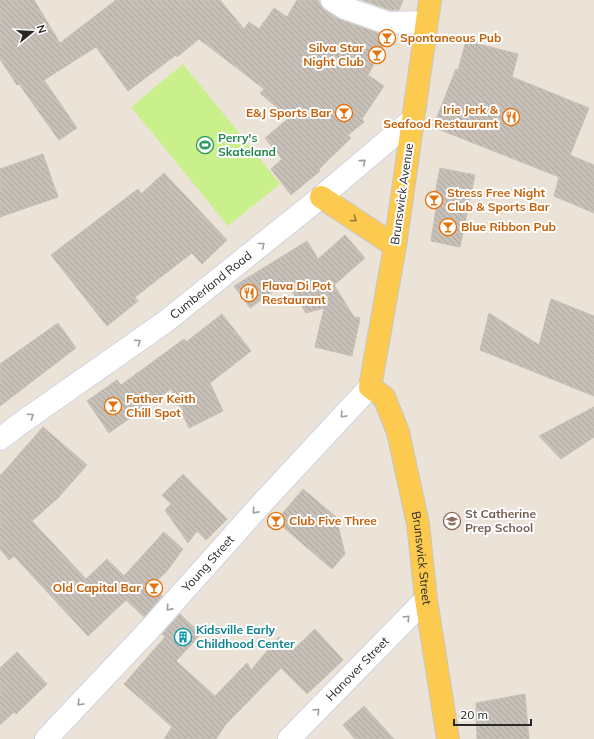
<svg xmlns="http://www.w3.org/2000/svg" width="594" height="739" font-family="Mulish,sans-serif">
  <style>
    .pitch { fill: #caf08b }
    .building { fill: url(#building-back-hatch); stroke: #c7bfb2 }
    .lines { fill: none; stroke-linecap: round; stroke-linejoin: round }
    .minor-casing { stroke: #ced3e3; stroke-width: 24 }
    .major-casing { stroke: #c7c7c7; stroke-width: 24 }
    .minor { stroke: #fff; stroke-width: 22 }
    .major { stroke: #fbca4f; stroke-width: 22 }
    .oneway { stroke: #9e9e9e }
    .oneway2 { stroke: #92793c }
    .labels { text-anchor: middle; stroke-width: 4; stroke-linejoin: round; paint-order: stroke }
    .food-label { font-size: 12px; font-weight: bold; fill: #c56008; stroke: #fff; text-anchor: start }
    .leisure-label { font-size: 12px; font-weight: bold; fill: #27864d; stroke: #fff; text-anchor: start }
    .street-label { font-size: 12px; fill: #282828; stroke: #fff }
    .education-label { font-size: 12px; font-weight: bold; fill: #785e54; stroke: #fff; text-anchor: start }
    .culture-label { font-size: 12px; font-weight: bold; fill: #0d838f; stroke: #fff; text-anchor: start }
  </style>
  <defs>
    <pattern id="building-back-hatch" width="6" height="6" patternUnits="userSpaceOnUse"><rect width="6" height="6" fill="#c7c0b8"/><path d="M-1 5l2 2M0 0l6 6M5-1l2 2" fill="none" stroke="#aba59e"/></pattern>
  </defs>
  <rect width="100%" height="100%" fill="#ece3d8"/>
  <path class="pitch" d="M 183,64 L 280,184 L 228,226 L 131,107 Z"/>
  <path class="building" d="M 0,0 L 34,0 L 60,43 L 116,0 L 220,0 L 244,29 L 249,22 L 259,29 L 274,8 L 287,17 L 297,0 L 318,0 L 321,6 L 325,10 L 338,19 L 384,35 L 389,35 L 368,75 L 384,86 L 362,119 L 364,122 L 348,135 L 351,138 L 319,169 L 320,171 L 291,195 L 271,169 L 282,159 L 265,138 L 289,118 L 260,93 L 264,89 L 199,39 L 177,57 L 176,55 L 128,91 L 96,47 L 44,80 L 77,128 L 59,140 L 19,84 L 17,85 L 0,59 Z
    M 362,0 L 403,0 L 399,10 L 390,10 Z
    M 466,41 L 518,54 L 512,77 L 589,108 L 570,155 L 594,165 L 594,213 L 554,196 L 559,177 L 433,127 L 456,69 L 458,70 Z
    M 43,154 L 58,197 L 0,217 L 0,169 Z
    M 440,168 L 475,175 L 460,247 L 431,241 L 437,201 L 434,200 Z
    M 164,173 L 227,240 L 202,264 L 192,253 L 135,297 L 138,301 L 107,326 L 51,255 L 138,189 L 141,194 Z
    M 345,235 L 365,258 L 334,285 L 354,317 L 360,318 L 352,356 L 315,347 L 324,308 L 306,313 L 286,282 L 250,308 L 234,286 L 307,241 L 318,259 Z
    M 551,299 L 594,316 L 594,396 L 480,350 L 489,313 L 539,345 Z
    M 222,314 L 251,351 L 210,383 L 223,411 L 189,428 L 171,389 L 109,433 L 87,401 L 117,380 L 121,385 L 184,339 L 186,342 Z
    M 58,323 L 76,348 L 0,406 L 0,364 Z
    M 594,407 L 594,437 L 561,459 L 539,436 Z
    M 43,427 L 87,465 L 58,498 L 32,521 L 86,579 L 107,559 L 124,576 L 164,532 L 183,549 L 167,571 L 154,583 L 162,590 L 159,593 L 162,596 L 144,617 L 126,600 L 88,636 L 14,556 L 9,560 L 0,549 L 0,476 Z
    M 183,474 L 227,519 L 206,540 L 197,531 L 188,543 L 165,510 L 171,504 L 162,495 Z
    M 303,489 L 336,517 L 345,554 L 332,569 L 276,521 Z
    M 180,614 L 201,634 L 176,661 L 215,696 L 247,663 L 251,670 L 279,637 L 293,650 L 315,629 L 343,660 L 307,694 L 281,668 L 226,724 L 216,739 L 164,739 L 172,727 L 124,684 L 165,637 L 162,634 Z
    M 17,652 L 47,684 L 16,714 L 14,712 L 0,725 L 0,668 Z
    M 525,694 L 529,739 L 477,739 L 476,703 Z
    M 364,706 L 394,739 L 355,739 L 343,725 Z"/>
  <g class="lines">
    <g class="minor-casing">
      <g id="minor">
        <path d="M 332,0 L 345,8 L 388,23 L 427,22"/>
        <path id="s1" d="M 0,439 L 21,423 L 165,322 L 321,197 L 412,120"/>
        <path id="s2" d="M 46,739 L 148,631 L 264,501 L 370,387"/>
        <path id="s3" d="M 289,739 L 426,599"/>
      </g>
    </g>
    <g class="major-casing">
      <g id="major">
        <path id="s4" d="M 430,0 L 395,246 L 370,387 L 384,397 L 398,432 L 418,524 L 426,599 L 448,739"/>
        <path d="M 321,197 L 395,246"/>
      </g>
    </g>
    <use href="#minor" class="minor"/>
    <use href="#major" class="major"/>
  </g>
  <defs><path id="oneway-chevron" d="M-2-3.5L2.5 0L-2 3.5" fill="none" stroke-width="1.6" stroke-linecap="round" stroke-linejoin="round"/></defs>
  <g class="oneway">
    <use href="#oneway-chevron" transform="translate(363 162) rotate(-40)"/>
    <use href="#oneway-chevron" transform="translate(262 245) rotate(-39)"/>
    <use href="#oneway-chevron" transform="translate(138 342) rotate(-35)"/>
    <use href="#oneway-chevron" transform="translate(343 415) rotate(133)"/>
    <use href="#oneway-chevron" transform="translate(31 416) rotate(-35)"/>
    <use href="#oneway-chevron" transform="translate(255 511) rotate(132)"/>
    <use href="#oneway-chevron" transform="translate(169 608) rotate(132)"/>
    <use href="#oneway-chevron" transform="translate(407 618) rotate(-46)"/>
    <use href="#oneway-chevron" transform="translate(80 703) rotate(133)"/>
    <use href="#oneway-chevron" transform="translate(317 711) rotate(-46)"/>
  </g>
  <use class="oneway2" href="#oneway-chevron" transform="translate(354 219) rotate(34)"/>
  <defs>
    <g id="bar-ring" transform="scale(0.9)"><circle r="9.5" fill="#fff" stroke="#e8710a" stroke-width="1.5"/><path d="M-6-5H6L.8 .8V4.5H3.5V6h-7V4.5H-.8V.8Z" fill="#e8710a"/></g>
    <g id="restaurant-ring" transform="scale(0.9)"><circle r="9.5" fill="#fff" stroke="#e8710a" stroke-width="1.5"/><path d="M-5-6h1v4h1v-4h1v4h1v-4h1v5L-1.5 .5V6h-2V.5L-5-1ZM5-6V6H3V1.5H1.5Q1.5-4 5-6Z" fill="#e8710a"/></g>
    <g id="stadium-ring" transform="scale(0.9)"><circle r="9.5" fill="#fff" stroke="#2e9e5b" stroke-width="1.5"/><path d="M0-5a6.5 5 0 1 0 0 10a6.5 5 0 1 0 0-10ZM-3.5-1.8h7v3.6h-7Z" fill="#2e9e5b"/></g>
    <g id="school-ring" transform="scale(0.9)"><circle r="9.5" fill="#fff" stroke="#8d6e63" stroke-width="1.5"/><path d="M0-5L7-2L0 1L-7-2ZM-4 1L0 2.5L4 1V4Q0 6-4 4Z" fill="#8d6e63"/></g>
    <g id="building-ring" transform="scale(0.9)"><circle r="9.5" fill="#fff" stroke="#0f9aa8" stroke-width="1.5"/><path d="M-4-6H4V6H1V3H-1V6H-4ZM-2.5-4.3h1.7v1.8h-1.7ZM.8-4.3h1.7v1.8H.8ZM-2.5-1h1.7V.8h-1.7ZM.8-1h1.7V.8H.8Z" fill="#0f9aa8"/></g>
  </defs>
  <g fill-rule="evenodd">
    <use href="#bar-ring" x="387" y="38"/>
    <use href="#bar-ring" x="377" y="55"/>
    <use href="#bar-ring" x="344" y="113"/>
    <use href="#restaurant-ring" x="511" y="117"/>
    <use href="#stadium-ring" x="205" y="145"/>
    <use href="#bar-ring" x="434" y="200"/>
    <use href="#bar-ring" x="448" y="227"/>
    <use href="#restaurant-ring" x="249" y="293"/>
    <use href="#bar-ring" x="113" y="406"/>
    <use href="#bar-ring" x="276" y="521"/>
    <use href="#school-ring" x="452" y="521"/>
    <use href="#bar-ring" x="154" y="588"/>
    <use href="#building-ring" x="183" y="637"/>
  </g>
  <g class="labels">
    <g class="food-label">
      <text x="400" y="42">Spontaneous Pub</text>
      <text x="364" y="52" text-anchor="end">Silva Star<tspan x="364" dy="14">Night Club</tspan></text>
      <text x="498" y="114" text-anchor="end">Irie Jerk &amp;<tspan x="498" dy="14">Seafood Restaurant</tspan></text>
      <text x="331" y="117" text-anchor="end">E&amp;J Sports Bar</text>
      <text x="447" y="197">Stress Free Night<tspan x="447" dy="14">Club &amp; Sports Bar</tspan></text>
      <text x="461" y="231">Blue Ribbon Pub</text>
      <text x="262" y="290">Flava Di Pot<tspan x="262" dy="14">Restaurant</tspan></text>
      <text x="126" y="403">Father Keith<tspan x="126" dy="14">Chill Spot</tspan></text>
      <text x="289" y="525">Club Five Three</text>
      <text x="141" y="592" text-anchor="end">Old Capital Bar</text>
    </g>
    <g class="leisure-label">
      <text x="218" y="142">Perry's<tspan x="218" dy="14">Skateland</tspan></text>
    </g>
    <g class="street-label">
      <text transform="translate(402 194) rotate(-82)" y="4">Brunswick Avenue</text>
      <text dy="4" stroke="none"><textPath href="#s1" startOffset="261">Cumberland Road</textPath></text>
      <text dy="4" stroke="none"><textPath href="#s4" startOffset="575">Brunswick Street</textPath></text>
      <text dy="4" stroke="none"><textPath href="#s2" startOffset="239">Young Street</textPath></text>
      <text dy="4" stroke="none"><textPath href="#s3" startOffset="98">Hanover Street</textPath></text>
    </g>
    <g class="education-label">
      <text x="465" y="518">St Catherine<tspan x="465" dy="14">Prep School</tspan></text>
    </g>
    <g class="culture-label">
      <text x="196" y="634">Kidsville Early<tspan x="196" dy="14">Childhood Center</tspan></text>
    </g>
  </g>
  <g transform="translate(32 32) rotate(72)" stroke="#ffffff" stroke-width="3" paint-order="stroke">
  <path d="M0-3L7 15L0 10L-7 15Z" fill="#282828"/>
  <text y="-6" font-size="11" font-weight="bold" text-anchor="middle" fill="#282828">N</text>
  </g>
  <path d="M454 719v6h77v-6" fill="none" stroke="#282828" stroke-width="2"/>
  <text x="460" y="719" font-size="12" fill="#282828" stroke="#ffffff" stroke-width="3" paint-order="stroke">20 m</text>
</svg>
